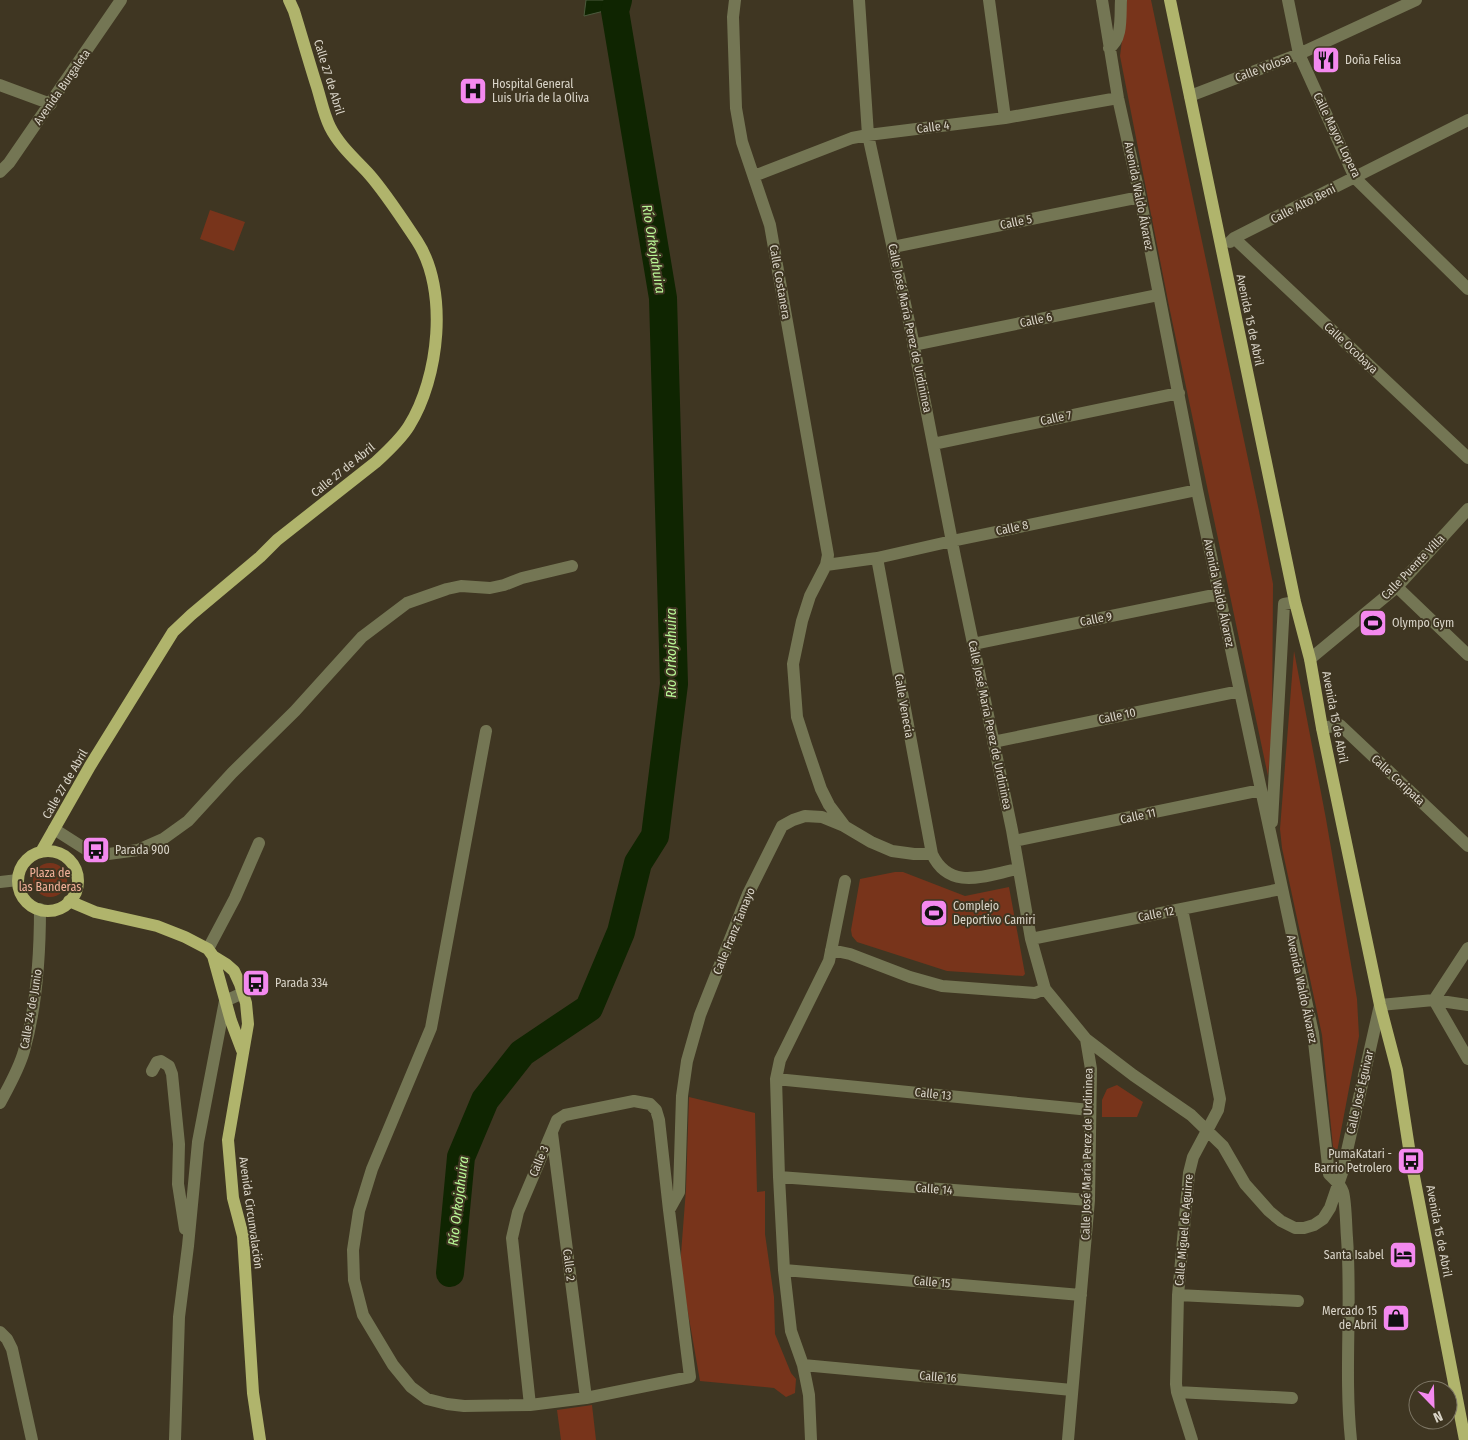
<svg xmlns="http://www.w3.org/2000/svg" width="1468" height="1440" font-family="'Fira Sans Condensed',sans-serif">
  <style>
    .green { fill: #78341b }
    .water { fill: #0f2501; stroke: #4c5a3d }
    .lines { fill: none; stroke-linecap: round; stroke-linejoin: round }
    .river { stroke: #0f2501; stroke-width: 28 }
    .minor { stroke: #747654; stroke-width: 12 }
    .major { stroke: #b0b46c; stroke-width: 12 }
    .labels { text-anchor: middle; stroke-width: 4; stroke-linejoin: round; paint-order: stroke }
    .poi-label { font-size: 12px; fill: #dad5c9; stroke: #3f3622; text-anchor: start }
    .street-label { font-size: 12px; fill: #dad5c9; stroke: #3f3622 }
    .park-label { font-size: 12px; fill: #f3b19a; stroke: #3f3622 }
    .water-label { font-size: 14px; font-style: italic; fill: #b9f796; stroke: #3f3622 }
  </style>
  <rect width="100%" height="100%" fill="#3f3622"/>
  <path class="green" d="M 1127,0 L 1151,0 L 1259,511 L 1273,584 L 1272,730 L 1268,776 L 1169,306 L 1120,56 Z
    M 210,210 L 245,222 L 234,251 L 200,239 Z
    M 1294,651 L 1326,819 L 1357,999 L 1359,1036 L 1336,1157 L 1334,1157 L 1322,1035 L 1282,848 L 1280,829 Z
    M33 880a17 17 0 1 1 34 0a17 17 0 1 1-34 0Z
    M 895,872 L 903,872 L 965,896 L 1009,887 L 1025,974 L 1023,976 L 947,971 L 857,942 L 852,936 L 851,930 L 860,879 Z
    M 1117,1085 L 1143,1102 L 1137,1117 L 1102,1117 L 1102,1100 L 1107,1089 Z
    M 689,1097 L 755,1113 L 757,1192 L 765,1191 L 765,1234 L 774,1297 L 775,1334 L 791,1373 L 796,1379 L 795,1393 L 786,1397 L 774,1388 L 700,1381 L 680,1267 L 686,1189 Z
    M 592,1405 L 596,1440 L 561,1440 L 557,1410 Z"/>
  <path class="water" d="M 586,0 L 625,0 L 624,6 L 584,16 Z"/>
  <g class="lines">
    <path class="river" d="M 450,1273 L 461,1157 L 485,1100 L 522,1053 L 589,1008 L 621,932 L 638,863 L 655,836 L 674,684 L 663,298 L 615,11 L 618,0"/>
    <path class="minor" d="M 735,0 L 733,17 L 736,108 L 742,142 L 770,225 L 828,555 L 826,565 L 810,596 L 802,621 L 793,664 L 797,717 L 806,745 L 821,789 L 829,805 L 844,825
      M 859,0 L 868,135 L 911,331 L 955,557 L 1012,830 L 1031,939 L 1045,989 L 1086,1039 L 1091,1069 L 1089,1200 L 1068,1440
      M 989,0 L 1005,118
      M 1102,0 L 1118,98 L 1140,197 L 1197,490 L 1313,1033 L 1329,1174 C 1334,1179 1341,1185 1343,1192 C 1346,1203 1346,1226 1347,1238 C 1352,1305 1344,1373 1351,1440
      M 1288,0 L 1299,54 L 1355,178 L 1468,289
      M 1109,48 C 1123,40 1120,15 1121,0
      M 0,85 L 51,104
      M 1190,96 L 1299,54 L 1416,0
      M 0,172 L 9,163 L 121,0
      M 754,176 L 852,138 L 868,135 L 1005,118 L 1118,98
      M 1234,238 L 1468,458
      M 1230,242 L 1234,238 L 1468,120
      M 893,247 L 1140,197
      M 913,345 L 1158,295
      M 933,444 L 1179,393
      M 877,558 L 932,854 C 950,892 986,875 1018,869
      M 826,565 L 877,558 L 952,541 L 1197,490
      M 1397,587 L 1468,655
      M 973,644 L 1219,594
      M 1310,659 L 1397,587 L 1468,509
      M 1322,728 L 1340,725 L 1468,846
      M 486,731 L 431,1028 L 372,1169 L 359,1211 L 353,1250 L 354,1280 L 363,1315 L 393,1365 L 411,1387 L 427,1399 L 447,1404 L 464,1406 L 530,1405 L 586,1398 L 690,1377 L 669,1210 L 679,1192 L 682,1096 L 687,1061 L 700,1015 L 748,894 L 782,826 L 793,820 L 805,816 L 822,817 L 844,826 L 871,842 L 892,851 L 914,854 L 932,854
      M 993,742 L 1240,691
      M 1272,822 L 1284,604 L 1295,602
      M 54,829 L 90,852 L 101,855 L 138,850 L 163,839 L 188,821 L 232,773 L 295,711 L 362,637 L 407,603 L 447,589 L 461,586 L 490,588 L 504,585 L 522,578 L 572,566
      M 1014,841 L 1261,790
      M 0,882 L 18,880
      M 1182,909 L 1220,1099 L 1218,1110 L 1193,1157 L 1189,1173 L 1178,1295 L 1176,1384 L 1177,1392 L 1192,1440
      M 1031,939 L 1281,889
      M 1468,948 L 1434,1000 L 1468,1059
      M 208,949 L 235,898 L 259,843
      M 831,950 L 850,954 L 910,977 L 942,986 L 1035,993 L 1045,989
      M 1086,1039 L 1133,1075 L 1191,1115 L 1223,1146 L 1245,1184 L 1269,1211 L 1281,1221 L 1295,1228 L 1304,1228 L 1314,1225 L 1323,1219 L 1330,1208 L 1342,1173 L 1380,1005 L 1434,1000 L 1468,1005
      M 152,1071 L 157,1062 L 161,1061 L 169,1066 L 172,1074 L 179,1144 L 178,1184 L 185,1229
      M 776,1079 L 1090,1110
      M 0,1103 C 9,1086 19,1069 24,1051 C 37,1005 40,956 40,909
      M 552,1133 L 586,1398
      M 779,1177 L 1089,1200
      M 784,1270 L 1081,1295
      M 1178,1295 L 1298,1301
      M 0,1332 L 7,1339 L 12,1349 L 32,1440
      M 803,1365 L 1072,1390
      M 1177,1392 L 1292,1398
      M 530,1405 L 512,1238 L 518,1212 L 557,1120 L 565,1115 L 634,1101 L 650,1104 L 656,1110 L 659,1120 L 669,1210
      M 175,1440 L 179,1317 L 188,1246 L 198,1142 L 225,1001 L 243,993
      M 811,1440 L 809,1395 L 803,1365 L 791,1331 L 784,1270 L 779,1177 L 776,1079 L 780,1060 L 829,961 L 845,881"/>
    <path class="major" d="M 1170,0 L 1295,602 L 1310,659 L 1322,728 L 1380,1005 L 1397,1070 L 1411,1161 L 1465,1440
      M18 881a30 30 0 1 1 60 0a30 30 0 1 1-60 0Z
      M 41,852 L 90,766 L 173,632 L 191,615 L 260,557 L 277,540 L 376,462 C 388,451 401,439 409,426 C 439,378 449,290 417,241 C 403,220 385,192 368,173 C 355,159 339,145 330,127 C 324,115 321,100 317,87 C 309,62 302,37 294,11 L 289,0
      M 69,901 L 95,912 L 157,926 L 185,937 L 208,949 L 213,956 L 226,964 L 234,971 L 240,984 L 246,1003 L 248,1024 L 228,1140 L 233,1198 L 243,1236 L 253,1393 L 260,1440
      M 213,956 L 231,1021 L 242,1050"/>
  </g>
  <defs>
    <g id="restaurant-square" transform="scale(1.4375)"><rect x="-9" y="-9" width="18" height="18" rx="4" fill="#f489ef" stroke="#3f3622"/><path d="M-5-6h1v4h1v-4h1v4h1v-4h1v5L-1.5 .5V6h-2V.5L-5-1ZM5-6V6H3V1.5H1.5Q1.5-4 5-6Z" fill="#111"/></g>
    <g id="hospital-square" transform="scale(1.4375)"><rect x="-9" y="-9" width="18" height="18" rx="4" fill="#f489ef" stroke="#3f3622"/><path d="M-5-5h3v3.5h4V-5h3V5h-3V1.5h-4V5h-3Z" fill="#111"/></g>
    <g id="stadium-square" transform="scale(1.4375)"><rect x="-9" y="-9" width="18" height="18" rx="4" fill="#f489ef" stroke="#3f3622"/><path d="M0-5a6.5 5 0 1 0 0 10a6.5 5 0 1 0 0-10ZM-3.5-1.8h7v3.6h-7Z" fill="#111"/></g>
    <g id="bus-square" transform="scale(1.4375)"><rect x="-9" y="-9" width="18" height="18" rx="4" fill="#f489ef" stroke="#3f3622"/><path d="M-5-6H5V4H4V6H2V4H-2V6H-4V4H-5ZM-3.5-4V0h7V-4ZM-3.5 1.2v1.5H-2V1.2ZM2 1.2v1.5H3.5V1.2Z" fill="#111"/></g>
    <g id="hotel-square" transform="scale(1.4375)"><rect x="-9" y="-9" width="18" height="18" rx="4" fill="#f489ef" stroke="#3f3622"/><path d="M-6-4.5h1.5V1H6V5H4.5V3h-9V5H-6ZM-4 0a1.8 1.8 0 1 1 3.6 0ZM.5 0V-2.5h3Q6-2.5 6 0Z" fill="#111"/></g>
    <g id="shop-square" transform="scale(1.4375)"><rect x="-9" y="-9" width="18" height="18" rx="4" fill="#f489ef" stroke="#3f3622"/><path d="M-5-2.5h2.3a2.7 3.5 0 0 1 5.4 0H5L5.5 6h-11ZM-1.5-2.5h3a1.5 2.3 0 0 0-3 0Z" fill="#111"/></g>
  </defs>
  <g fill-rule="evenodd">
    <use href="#restaurant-square" x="1326" y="60"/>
    <use href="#hospital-square" x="473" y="91"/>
    <use href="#stadium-square" x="1373" y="623"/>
    <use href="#bus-square" x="96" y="850"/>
    <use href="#stadium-square" x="934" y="913"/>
    <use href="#bus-square" x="256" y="983"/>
    <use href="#bus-square" x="1411" y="1161"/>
    <use href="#hotel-square" x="1403" y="1255"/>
    <use href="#shop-square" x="1396" y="1318"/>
  </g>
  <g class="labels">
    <g class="poi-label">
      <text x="1345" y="64">Doña Felisa</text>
      <text x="492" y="88">Hospital General<tspan x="492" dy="14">Luis Uría de la Oliva</tspan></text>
      <text x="1392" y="627">Olympo Gym</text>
      <text x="115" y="854">Parada 900</text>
      <text x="953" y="910">Complejo<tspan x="953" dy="14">Deportivo Camiri</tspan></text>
      <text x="275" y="987">Parada 334</text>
      <text x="1392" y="1158" text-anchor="end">PumaKatari -<tspan x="1392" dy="14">Barrio Petrolero</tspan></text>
      <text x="1384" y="1259" text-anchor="end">Santa Isabel</text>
      <text x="1377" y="1315" text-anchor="end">Mercado 15<tspan x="1377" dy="14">de Abril</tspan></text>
    </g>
    <g class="street-label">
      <text transform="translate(1263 68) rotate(-21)" y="4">Calle Yolosa</text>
      <text transform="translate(329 77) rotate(73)" y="4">Calle 27 de Abril</text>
      <text transform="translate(62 87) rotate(-55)" y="4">Avenida Burgaleta</text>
      <text transform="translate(933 127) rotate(-7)" y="4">Calle 4</text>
      <text transform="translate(1337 135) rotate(64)" y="4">Calle Mayor Lopera</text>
      <text transform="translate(1139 196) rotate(79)" y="4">Avenida Waldo Álvarez</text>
      <text transform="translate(1303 204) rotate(-27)" y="4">Calle Alto Beni</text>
      <text transform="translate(1016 222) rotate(-12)" y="4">Calle 5</text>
      <text transform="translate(780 282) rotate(80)" y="4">Calle Costanera</text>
      <text transform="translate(1036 320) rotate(-12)" y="4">Calle 6</text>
      <text transform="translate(1250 320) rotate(78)" y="4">Avenida 15 de Abril</text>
      <text transform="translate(910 328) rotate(78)" y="4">Calle José María Perez de Urdininea</text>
      <text transform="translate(1351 348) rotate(43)" y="4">Calle Ocobaya</text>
      <text transform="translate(1056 418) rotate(-12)" y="4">Calle 7</text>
      <text transform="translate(343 470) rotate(-39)" y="4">Calle 27 de Abril</text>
      <text transform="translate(1012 528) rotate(-12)" y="4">Calle 8</text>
      <text transform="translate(1413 567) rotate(-46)" y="4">Calle Puente Villa</text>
      <text transform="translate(1219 593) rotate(78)" y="4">Avenida Waldo Álvarez</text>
      <text transform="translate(1096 619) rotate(-11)" y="4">Calle 9</text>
      <text transform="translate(904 706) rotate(80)" y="4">Calle Venecia</text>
      <text transform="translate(1117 716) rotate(-12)" y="4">Calle 10</text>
      <text transform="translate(1335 717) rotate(79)" y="4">Avenida 15 de Abril</text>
      <text transform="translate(990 725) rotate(78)" y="4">Calle José María Perez de Urdininea</text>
      <text transform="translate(1398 780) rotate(43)" y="4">Calle Coripata</text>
      <text transform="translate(65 784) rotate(-60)" y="4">Calle 27 de Abril</text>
      <text transform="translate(1138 816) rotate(-12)" y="4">Calle 11</text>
      <text transform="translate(1156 914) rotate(-11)" y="4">Calle 12</text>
      <text transform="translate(734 931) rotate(-68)" y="4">Calle Franz Tamayo</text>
      <text transform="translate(1302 989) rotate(78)" y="4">Avenida Waldo Álvarez</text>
      <text transform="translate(31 1009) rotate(-80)" y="4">Calle 24 de Junio</text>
      <text transform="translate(1360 1092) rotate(-77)" y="4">Calle José Eguivar</text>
      <text transform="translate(933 1094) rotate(6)" y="4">Calle 13</text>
      <text transform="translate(1087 1154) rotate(-89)" y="4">Calle José María Perez de Urdininea</text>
      <text transform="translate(539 1161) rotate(-67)" y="4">Calle 3</text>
      <text transform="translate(934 1189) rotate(4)" y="4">Calle 14</text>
      <text transform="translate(251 1213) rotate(82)" y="4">Avenida Circunvalación</text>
      <text transform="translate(1184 1230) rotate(-85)" y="4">Calle Miguel de Aguirre</text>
      <text transform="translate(1439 1231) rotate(79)" y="4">Avenida 15 de Abril</text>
      <text transform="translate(569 1265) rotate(83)" y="4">Calle 2</text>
      <text transform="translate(932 1282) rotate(5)" y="4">Calle 15</text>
      <text transform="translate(938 1377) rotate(5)" y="4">Calle 16</text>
    </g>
    <g class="park-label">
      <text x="50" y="877">Plaza de<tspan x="50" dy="14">las Banderas</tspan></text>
    </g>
    <g class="water-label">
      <text transform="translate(654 249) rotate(81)" y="5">Río Orkojahuira</text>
      <text transform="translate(671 653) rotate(-90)" y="5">Río Orkojahuira</text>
      <text transform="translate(458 1201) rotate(-83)" y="5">Río Orkojahuira</text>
    </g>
  </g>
  <g transform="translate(1433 1405) rotate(157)"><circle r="24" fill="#3f3622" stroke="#7d7665"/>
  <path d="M0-4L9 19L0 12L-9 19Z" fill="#f489ef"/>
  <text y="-8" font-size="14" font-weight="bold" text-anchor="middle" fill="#dad5c9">N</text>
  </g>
</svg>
